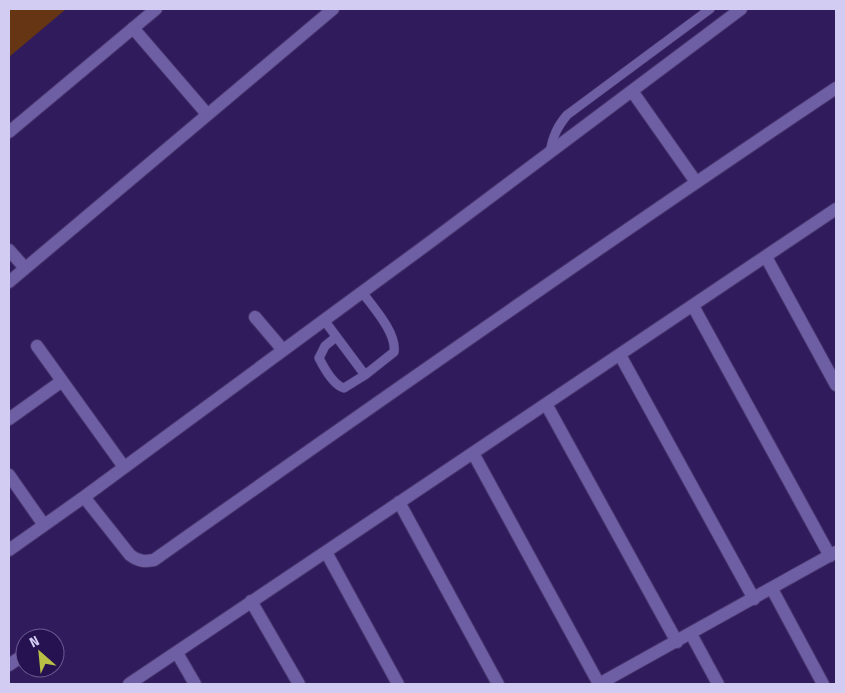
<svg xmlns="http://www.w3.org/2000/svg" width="845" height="693" font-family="'Fira Sans Condensed',sans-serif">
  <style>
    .green { fill: #663513 }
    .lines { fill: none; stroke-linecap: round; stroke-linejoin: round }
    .service-casing { stroke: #49356e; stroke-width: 10 }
    .minor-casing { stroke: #49356e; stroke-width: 14 }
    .service { stroke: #6e5fa5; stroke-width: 9 }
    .minor { stroke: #6e5fa5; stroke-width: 12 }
  </style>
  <rect width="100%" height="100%" fill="#301c5c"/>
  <path class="green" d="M 9,9 L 66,9 L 9,57 Z"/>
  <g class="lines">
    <g class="service-casing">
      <path id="service" d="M 550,152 C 553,136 557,127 567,115 L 710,9
        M 324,320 L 365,375
        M 336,337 L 325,346 L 319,358 C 324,368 333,385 344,388 L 365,375 L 394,352 C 397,333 373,307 362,292"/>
    </g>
    <g class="minor-casing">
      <path id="minor" d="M 133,28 L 207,114
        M 632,91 L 696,182
        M 9,132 L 156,9
        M 9,250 L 25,268
        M 766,257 L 836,385
        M 9,282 L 333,9
        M 693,306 L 830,556
        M 255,317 L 283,350
        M 37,346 L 124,467
        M 620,355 L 754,599
        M 546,404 L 677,642
        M 9,419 L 62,381
        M 473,453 L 599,684
        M 9,475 L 44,525
        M 84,497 L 130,555 C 138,561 144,562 154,560 C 380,400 606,242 836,88
        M 399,502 L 498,684
        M 9,550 L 84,497 L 433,240 L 741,9
        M 326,552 L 398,684
        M 772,589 L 823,684
        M 251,601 L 299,684
        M 691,634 L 718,684
        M 177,653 L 195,684
        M 9,665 L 25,654
        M 129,684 L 836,209
        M 599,684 L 836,552"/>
    </g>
    <use href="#service" class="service"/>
    <use href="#minor" class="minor"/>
  </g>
  <rect width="845" height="693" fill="none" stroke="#d2ccf3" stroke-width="20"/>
  <g transform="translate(40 653) rotate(333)"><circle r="24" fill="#261151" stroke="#6b5c92"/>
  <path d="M0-4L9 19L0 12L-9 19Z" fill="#bac046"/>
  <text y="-8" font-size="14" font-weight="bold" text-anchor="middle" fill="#d2ccf3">N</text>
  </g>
</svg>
